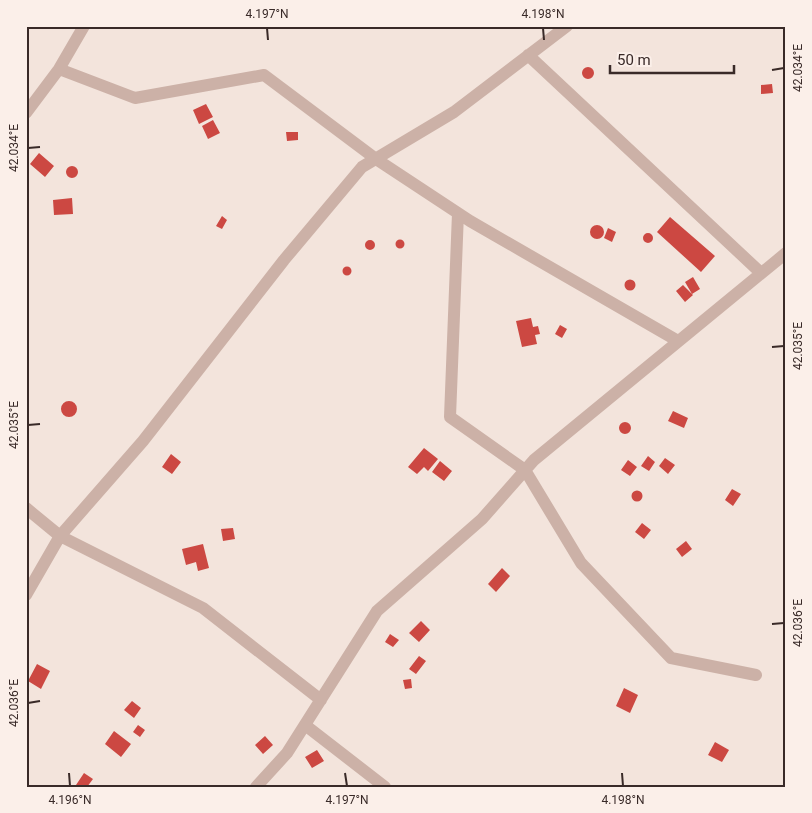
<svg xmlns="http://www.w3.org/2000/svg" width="812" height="813" font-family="Roboto,sans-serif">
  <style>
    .building { fill: #cc4842 }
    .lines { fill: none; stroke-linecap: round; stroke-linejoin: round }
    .minor { stroke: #ccb1a7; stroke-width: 12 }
    .ticks { fill: none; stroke: #392a28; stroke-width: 2 }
    .neatline { fill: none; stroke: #392a28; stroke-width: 2 }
    .ticks-label { font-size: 12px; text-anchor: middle; fill: #392a28 }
  </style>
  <rect width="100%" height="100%" fill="#f3e4dc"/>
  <path class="building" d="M582 73a6 6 0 1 1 12 0a6 6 0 1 1-12 0Z
    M 772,84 L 773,93 L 761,94 L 761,85 Z
    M 206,104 L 213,117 L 199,124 L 193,110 Z
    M 213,120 L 220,133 L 208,139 L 202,126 Z
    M 286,132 L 298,132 L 298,140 L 287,141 Z
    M 39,153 L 54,166 L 45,177 L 30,164 Z
    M66 172a6 6 0 1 1 12 0a6 6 0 1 1-12 0Z
    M 72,198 L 73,214 L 54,215 L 53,200 Z
    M 222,216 L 227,220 L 222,229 L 216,226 Z
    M 670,217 L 715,256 L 701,272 L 657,232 Z
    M590 232a7 7 0 1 1 14 0a7 7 0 1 1-14 0Z
    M 608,228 L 616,232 L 612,242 L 604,238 Z
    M643 238a5 5 0 1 1 10 0a5 5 0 1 1-10 0Z
    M395.5 244a4.5 4.5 0 1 1 9 0a4.5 4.5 0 1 1-9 0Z
    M365 245a5 5 0 1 1 10 0a5 5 0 1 1-10 0Z
    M342.5 271a4.5 4.5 0 1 1 9 0a4.5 4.5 0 1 1-9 0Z
    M 693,277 L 700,289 L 692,294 L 685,282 Z
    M624.5 285a5.5 5.5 0 1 1 11 0a5.5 5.5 0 1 1-11 0Z
    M 683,285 L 693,295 L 685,302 L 676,291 Z
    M 531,318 L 533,327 L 538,326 L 540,334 L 535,335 L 537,344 L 522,347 L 516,321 Z
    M 560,325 L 567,329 L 562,338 L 555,334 Z
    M61 409a8 8 0 1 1 16 0a8 8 0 1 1-16 0Z
    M 673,411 L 688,418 L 684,428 L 668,421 Z
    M619 428a6 6 0 1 1 12 0a6 6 0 1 1-12 0Z
    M 424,448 L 438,459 L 428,471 L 424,467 L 417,474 L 408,467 Z
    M 171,454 L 181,462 L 172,474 L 162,467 Z
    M 648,456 L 655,462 L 649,471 L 641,466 Z
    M 665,458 L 675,465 L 668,474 L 659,466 Z
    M 628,460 L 637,467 L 630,476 L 621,470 Z
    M 440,461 L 452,471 L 444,481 L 432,472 Z
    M 732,489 L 741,494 L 733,506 L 725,500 Z
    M631.5 496a5.5 5.5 0 1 1 11 0a5.5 5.5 0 1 1-11 0Z
    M 642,523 L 651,530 L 644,539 L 635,532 Z
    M 233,528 L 235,539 L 223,541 L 221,529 Z
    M 686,541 L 692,549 L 682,557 L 676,549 Z
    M 203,544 L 209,568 L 198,571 L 196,562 L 186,565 L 182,549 Z
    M 502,568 L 510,576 L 496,592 L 488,584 Z
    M 421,621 L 430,630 L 419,642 L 409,633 Z
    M 390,634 L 399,640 L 393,647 L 385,642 Z
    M 419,656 L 426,661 L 416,674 L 409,669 Z
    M 37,664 L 50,671 L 41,689 L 28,681 Z
    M 411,679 L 412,688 L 405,689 L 403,680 Z
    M 624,688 L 638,695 L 630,713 L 616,706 Z
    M 132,701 L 141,708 L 134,718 L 124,710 Z
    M 138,725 L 145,730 L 140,737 L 133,732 Z
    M 114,731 L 131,744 L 121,757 L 105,744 Z
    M 265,736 L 273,745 L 263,754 L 255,745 Z
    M 715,742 L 729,750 L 722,762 L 708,755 Z
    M 317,750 L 324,761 L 312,768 L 305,757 Z
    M 84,773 L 93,779 L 87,787 L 79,787 L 76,785 Z"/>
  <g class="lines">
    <path class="minor" d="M 528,55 L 761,273
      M 59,69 L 135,98 L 264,75 L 376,159 L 470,221 L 678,341
      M 26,113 L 59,69 L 84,26
      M 458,213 L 450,417 L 525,470 L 581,563 L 671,658 L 756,675
      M 26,508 L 60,536 L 203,608 L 321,700
      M 26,595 L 60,536 L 143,441 L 284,260 L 362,167 L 454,112 L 567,26
      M 305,725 L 385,787
      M 256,787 L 287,753 L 377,611 L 482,519 L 534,460 L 786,253"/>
  </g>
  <path class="ticks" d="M 267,28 L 268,40M 543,28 L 544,40M 772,70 L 784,68M 28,148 L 40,147M 772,347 L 784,346M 28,425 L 40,424M 772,624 L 784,623M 28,703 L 40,701M 69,773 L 70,786M 345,773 L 347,786M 622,773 L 623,786"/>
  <rect width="812" height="813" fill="none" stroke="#fbefe9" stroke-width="55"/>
  <path d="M610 65v8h124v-8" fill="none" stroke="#392a28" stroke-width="2.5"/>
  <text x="617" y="65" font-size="15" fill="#392a28" stroke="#fbefe9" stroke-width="4" paint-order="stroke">50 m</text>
  <rect x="28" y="28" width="756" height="758" class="neatline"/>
  <g class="ticks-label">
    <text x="267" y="18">4.197°N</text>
    <text x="543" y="18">4.198°N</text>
    <text transform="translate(798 68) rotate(-90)" y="4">42.034°E</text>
    <text transform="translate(14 148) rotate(-90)" y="4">42.034°E</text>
    <text transform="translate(798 346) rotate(-90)" y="4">42.035°E</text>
    <text transform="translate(14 425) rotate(-90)" y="4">42.035°E</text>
    <text transform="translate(798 623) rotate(-90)" y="4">42.036°E</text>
    <text transform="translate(14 703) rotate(-90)" y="4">42.036°E</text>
    <text x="70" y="804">4.196°N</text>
    <text x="347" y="804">4.197°N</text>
    <text x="623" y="804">4.198°N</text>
  </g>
</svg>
